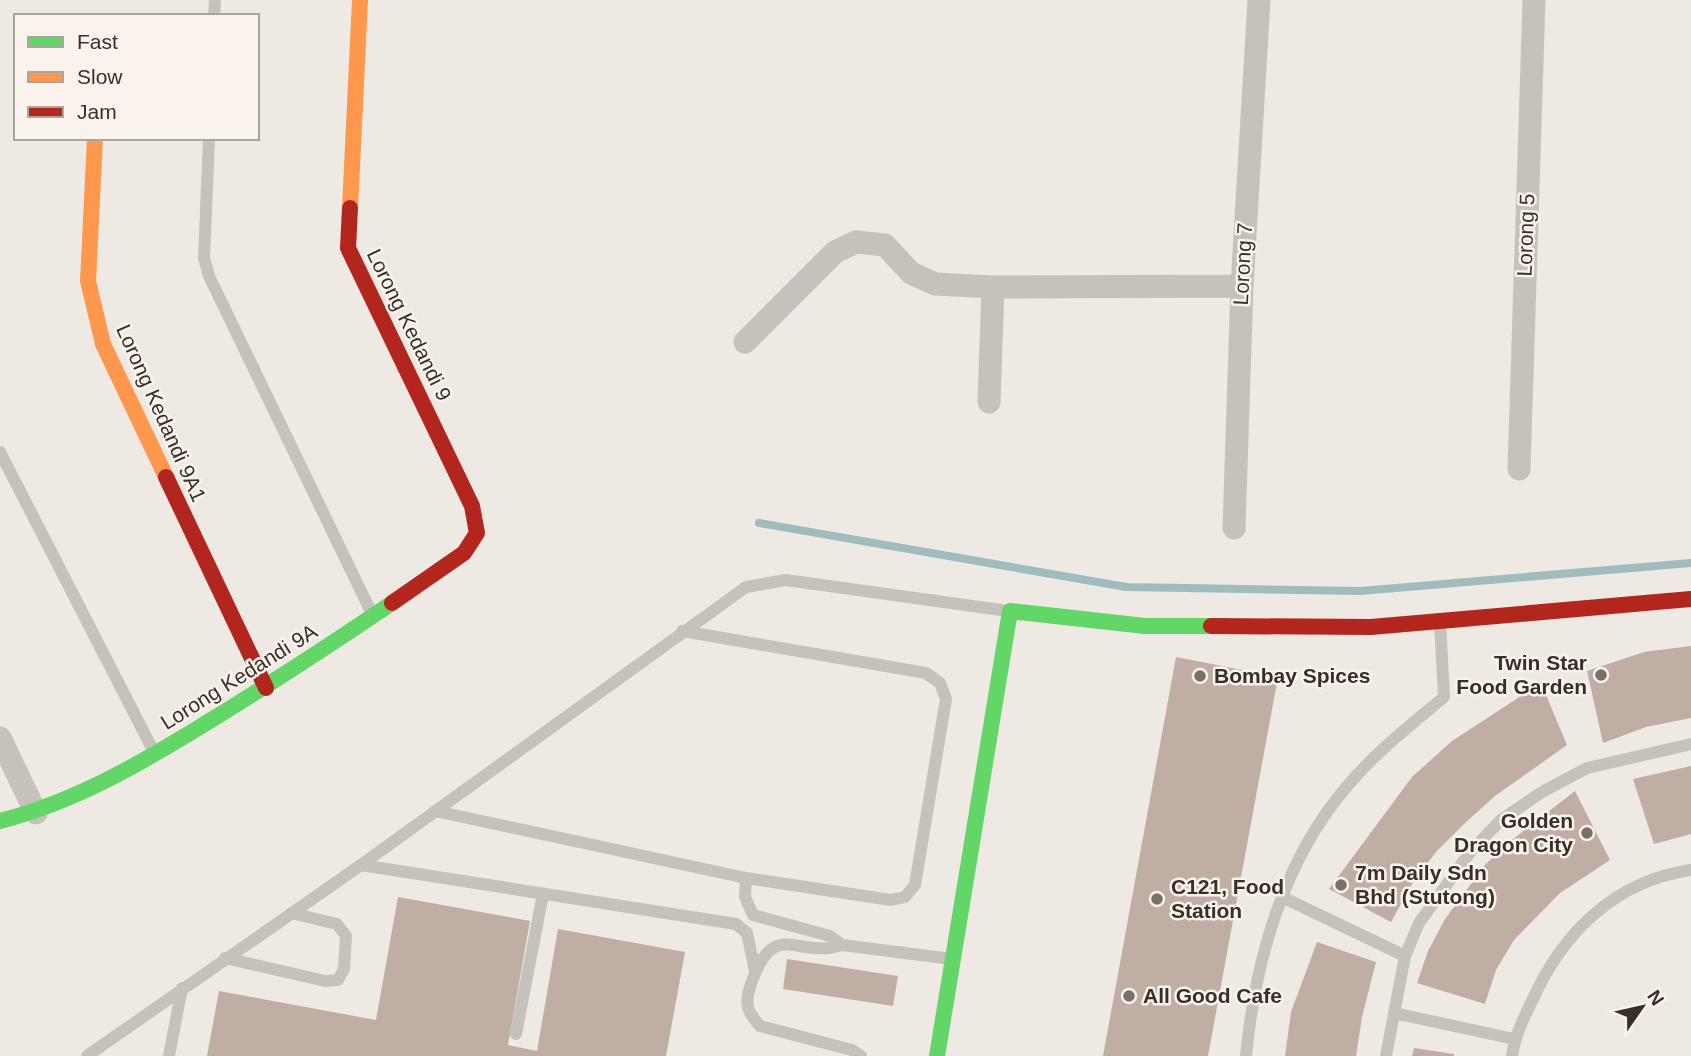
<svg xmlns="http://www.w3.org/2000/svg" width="1691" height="1056" font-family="Arial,sans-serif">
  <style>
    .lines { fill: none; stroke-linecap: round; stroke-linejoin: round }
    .stream { stroke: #a0bdbe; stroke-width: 8 }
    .building { fill: #c0aea5 }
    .lane { stroke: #c7c1bc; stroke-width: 12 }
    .street { stroke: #c7c1bc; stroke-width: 23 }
    .fast { stroke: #63d668; stroke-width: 16 }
    .slow { stroke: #ff974d; stroke-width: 16 }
    .jam { stroke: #b3261e; stroke-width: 16 }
    .poi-dot { fill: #78706b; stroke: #f9f3eb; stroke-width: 2.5 }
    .labels { text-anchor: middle; stroke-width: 5; stroke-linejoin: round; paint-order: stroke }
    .street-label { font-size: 21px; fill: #382f2a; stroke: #f9f3eb }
    .poi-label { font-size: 21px; font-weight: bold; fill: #382f2a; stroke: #f9f3eb; text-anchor: start }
  </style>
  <rect width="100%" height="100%" fill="#eee9e3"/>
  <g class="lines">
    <path class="stream" d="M 759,523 L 1126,587 L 1360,591 L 1691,563"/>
  </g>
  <path class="building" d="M 1691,646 L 1691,718 L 1646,727 L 1603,743 L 1587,671 L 1644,652 Z
    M 1176,657 L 1278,677 L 1208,1056 L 1103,1056 Z
    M 1541,683 L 1567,745 L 1495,796 L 1465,823 L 1436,852 L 1413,882 L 1391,922 L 1329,889 L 1412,777 L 1452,741 Z
    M 1691,766 L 1691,834 L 1654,844 L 1633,779 Z
    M 1575,791 L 1610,860 L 1560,893 L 1514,940 L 1496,970 L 1485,1004 L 1417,983 L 1428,951 L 1445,919 L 1485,865 L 1508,843 Z
    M 398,897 L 530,921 L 508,1045 L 537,1051 L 558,929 L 685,952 L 666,1056 L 207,1056 L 219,991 L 376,1020 Z
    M 1317,942 L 1376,962 L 1362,1017 L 1356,1056 L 1285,1056 L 1291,1012 Z
    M 787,959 L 898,976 L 893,1006 L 783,989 Z
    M 1414,1048 L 1454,1054 L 1454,1056 L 1412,1056 Z"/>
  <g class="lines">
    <path class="lane" d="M 214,16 L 215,0
      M 209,138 L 204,258 L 209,276 L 373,616
      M 0,452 L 155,754
      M 435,811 L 746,878 L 891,900 L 905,897 L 915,885 L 946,699 L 940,683 L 926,673 L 682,631
      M 361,865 L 736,924 L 747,933 L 755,971
      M 746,878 L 745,897 L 753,915 L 830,936 L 842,945
      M 1282,897 L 1405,956
      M 225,958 L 325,981 L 338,980 L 344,969 L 346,936 L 337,924 L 291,913
      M 1394,1013 L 1514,1039
      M 516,1034 L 543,894
      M 87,1056 L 361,865 L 746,587 L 786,580 L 1008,611
      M 169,1056 L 182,988
      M 861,1056 L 852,1050 L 760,1026 C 748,1013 744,1004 750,987 C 774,915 796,960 842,945 L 952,959
      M 1246,1056 C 1255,960 1284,858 1349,784 C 1377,751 1411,725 1444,697 L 1440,621
      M 1386,1056 L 1405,956 L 1419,923 L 1471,851 L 1501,820 L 1542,792 L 1587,768 L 1691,744
      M 1512,1056 C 1515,1036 1523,1019 1532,1001 C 1563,932 1615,881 1691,870"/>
    <path class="street" d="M 745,342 L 835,252 L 856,242 L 885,245 L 911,273 L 935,284 L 993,287 L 1242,286
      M 989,402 L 993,287
      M 1519,469 L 1534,0
      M 1234,528 L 1242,286 L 1259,0
      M 0,738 L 36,813"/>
    <path class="fast" d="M 0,821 C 74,802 138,765 203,725 C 267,686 330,645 392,603
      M 937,1056 L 1010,611 L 1145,626 L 1211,626"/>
    <path class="slow" d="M 95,138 L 88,281 L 103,344 L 166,477
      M 350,208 L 360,0"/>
    <path class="jam" d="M 350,208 L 348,248 L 472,506 L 477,533 L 464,553 L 392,603
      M 166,477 L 266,688
      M 1211,626 L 1371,627 L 1691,599"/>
  </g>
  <g class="poi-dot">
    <circle cx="1601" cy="675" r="7"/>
    <circle cx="1200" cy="676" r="7"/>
    <circle cx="1587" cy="833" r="7"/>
    <circle cx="1341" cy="885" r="7"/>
    <circle cx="1157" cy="899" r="7"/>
    <circle cx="1129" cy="996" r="7"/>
  </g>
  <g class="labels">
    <g class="street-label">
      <text transform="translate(1526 235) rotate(-88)" y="7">Lorong 5</text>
      <text transform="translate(1243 264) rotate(-87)" y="7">Lorong 7</text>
      <text transform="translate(409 325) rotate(64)" y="7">Lorong Kedandi 9</text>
      <text transform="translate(161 413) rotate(66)" y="7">Lorong Kedandi 9A1</text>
      <text transform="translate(239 677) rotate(-32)" y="7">Lorong Kedandi 9A</text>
    </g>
    <g class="poi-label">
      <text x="1587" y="670" text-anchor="end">Twin Star<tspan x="1587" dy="24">Food Garden</tspan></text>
      <text x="1214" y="683">Bombay Spices</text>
      <text x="1573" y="828" text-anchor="end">Golden<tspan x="1573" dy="24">Dragon City</tspan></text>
      <text x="1355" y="880">7m Daily Sdn<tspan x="1355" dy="24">Bhd (Stutong)</tspan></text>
      <text x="1171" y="894">C121, Food<tspan x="1171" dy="24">Station</tspan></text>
      <text x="1143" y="1003">All Good Cafe</text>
    </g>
  </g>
  <rect x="14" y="14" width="245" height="126" fill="#f9f3eb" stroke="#aca59e" stroke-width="2"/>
  <rect x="28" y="37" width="35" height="10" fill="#63d668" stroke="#aca59e" stroke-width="2"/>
  <text x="77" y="49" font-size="21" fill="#382f2a">Fast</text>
  <rect x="28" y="72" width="35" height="10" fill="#ff974d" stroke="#aca59e" stroke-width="2"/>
  <text x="77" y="84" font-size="21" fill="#382f2a">Slow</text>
  <rect x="28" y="107" width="35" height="10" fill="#b3261e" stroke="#aca59e" stroke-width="2"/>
  <text x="77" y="119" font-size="21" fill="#382f2a">Jam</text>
  <g transform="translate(1642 1007) rotate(56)" stroke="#f9f3eb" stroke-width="5" paint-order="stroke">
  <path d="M0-5L12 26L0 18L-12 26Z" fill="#382f2a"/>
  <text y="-10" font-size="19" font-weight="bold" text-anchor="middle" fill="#382f2a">N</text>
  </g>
</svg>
